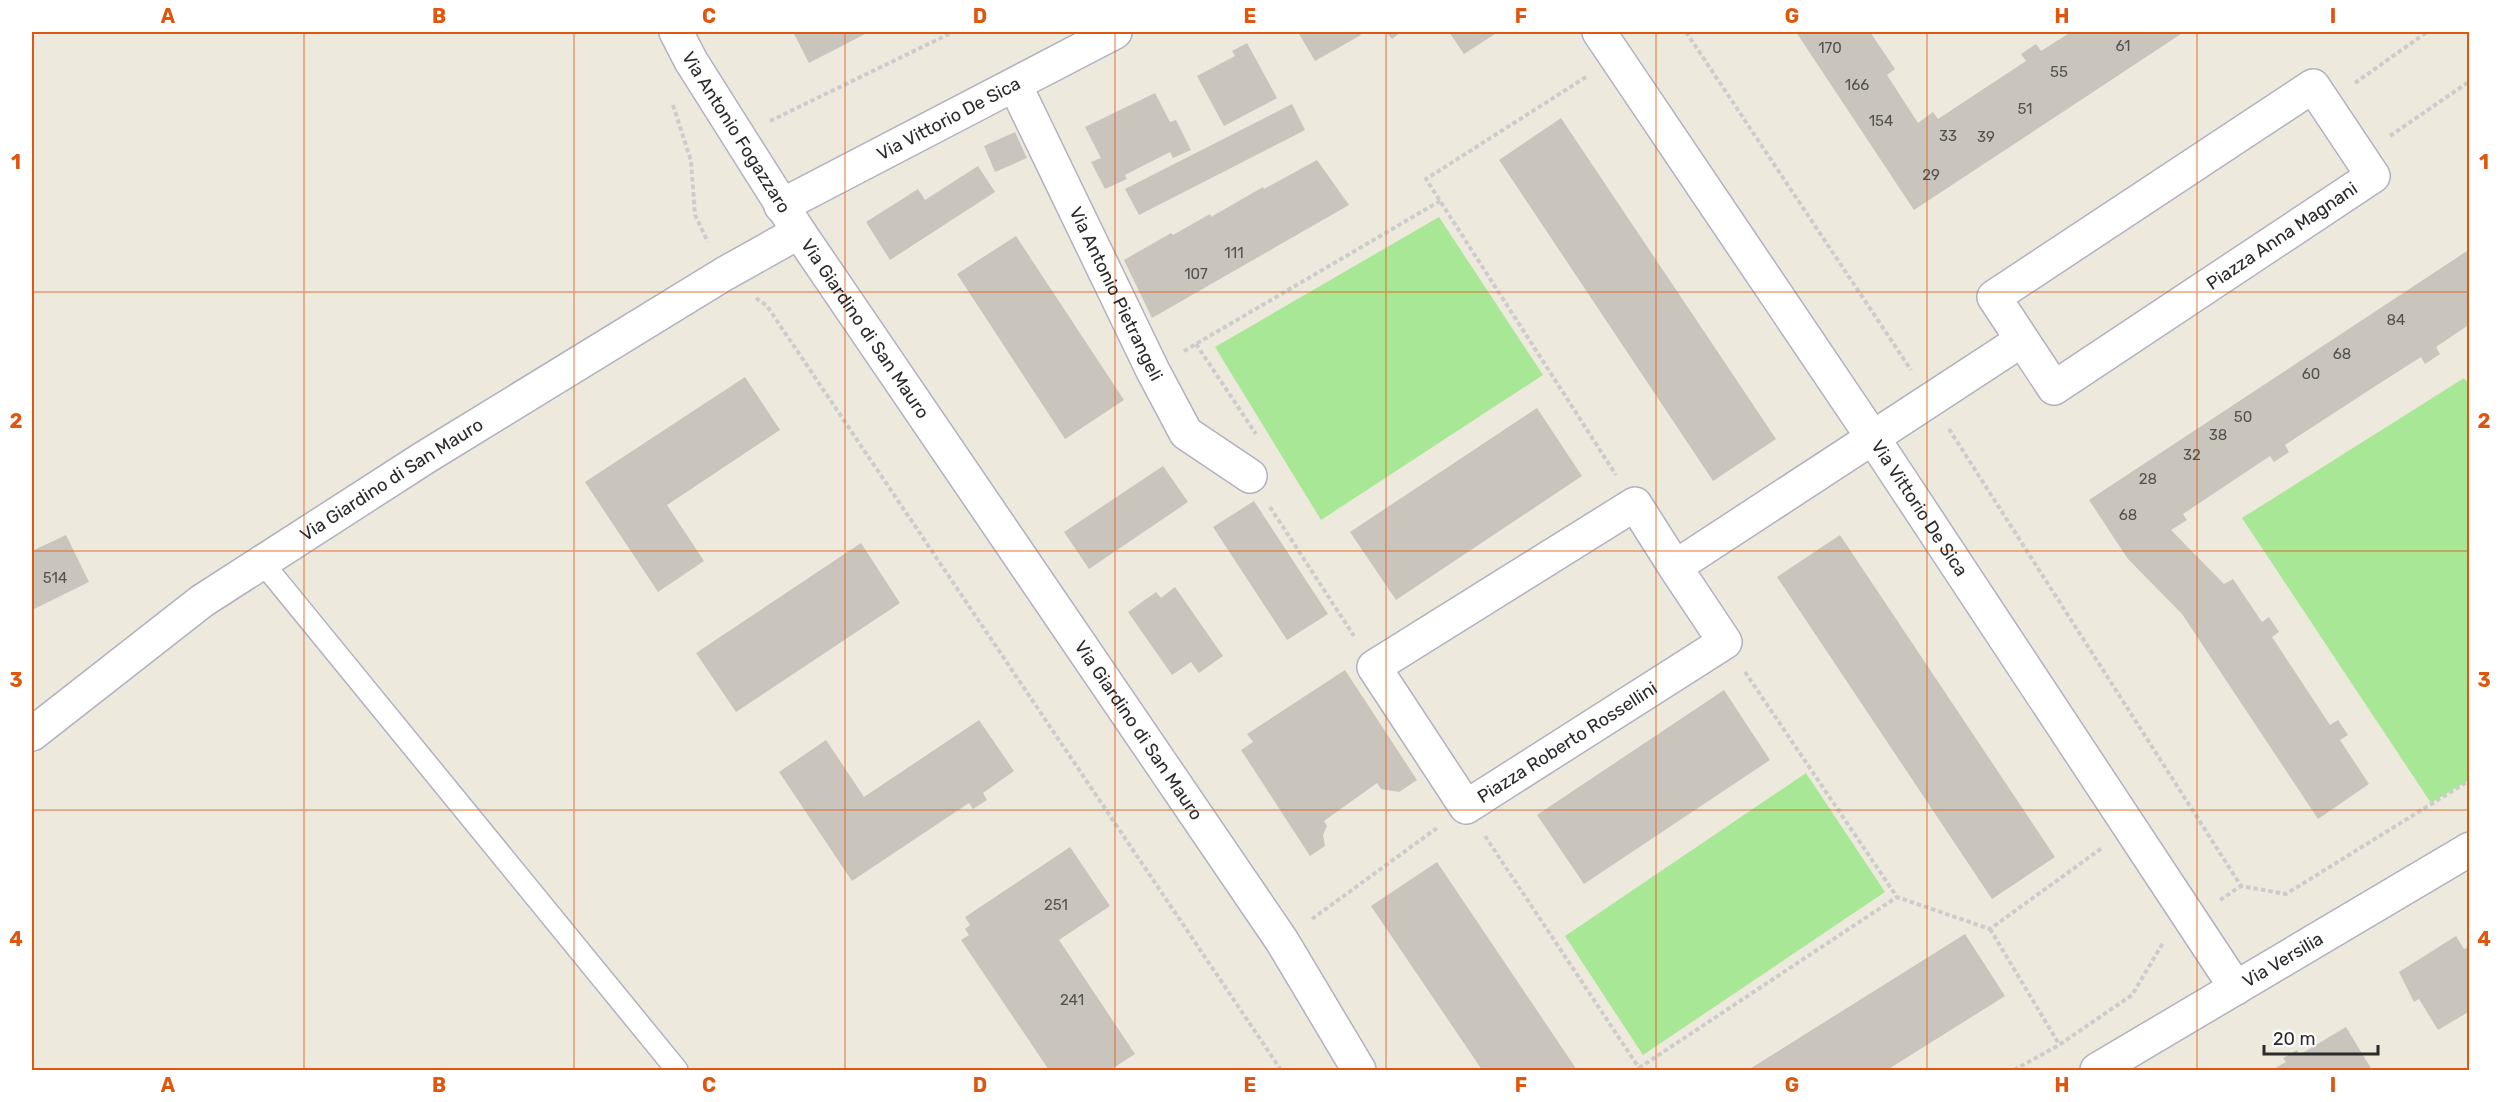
<svg xmlns="http://www.w3.org/2000/svg" width="2501" height="1102" font-family="Rubik,sans-serif">
  <style>
    .green { fill: #a7e796 }
    .building { fill: #c9c5bc }
    .lines { fill: none; stroke-linecap: round; stroke-linejoin: round }
    .lane-casing { stroke: #b1b1c0; stroke-width: 24 }
    .street-casing { stroke: #b1b1c0; stroke-width: 36 }
    .path { stroke: #ccc; stroke-width: 4; stroke-dasharray: 4.5 3; stroke-linecap: butt }
    .lane { stroke: #fff; stroke-width: 21 }
    .street { stroke: #fff; stroke-width: 33 }
    .grid { fill: none; stroke: #df570e; stroke-width: 1.5; stroke-opacity: 0.55 }
    .labels { text-anchor: middle; stroke-width: 4.5; stroke-linejoin: round; paint-order: stroke }
    .number-label { font-size: 15px; fill: #52524f }
    .street-label { font-size: 18px; fill: #2b2b2b; stroke: #fff }
    .neatline { fill: none; stroke: #df570e; stroke-width: 2 }
    .grid-label { font-size: 20px; text-anchor: middle; font-weight: bold; fill: #df570e }
  </style>
  <rect width="100%" height="100%" fill="#eee9dd"/>
  <path class="green" d="M 1439,217 L 1543,375 L 1321,520 L 1215,347 Z
    M 2464,378 L 2470,386 L 2469,780 L 2431,803 L 2242,518 Z
    M 1806,773 L 1885,892 L 1643,1055 L 1565,936 Z"/>
  <path class="building" d="M 793,32 L 869,32 L 809,63 Z
    M 1298,32 L 1359,32 L 1361,35 L 1315,61 Z
    M 1386,32 L 1401,32 L 1392,39 Z
    M 1449,32 L 1498,32 L 1464,54 Z
    M 1796,32 L 1870,32 L 1895,69 L 1887,75 L 1918,123 L 1933,112 L 1938,119 L 2026,61 L 2021,54 L 2036,44 L 2041,51 L 2071,32 L 2184,32 L 1914,210 Z
    M 1247,43 L 1277,98 L 1224,126 L 1197,76 L 1235,56 L 1232,51 Z
    M 1155,93 L 1170,122 L 1176,120 L 1191,150 L 1173,158 L 1170,152 L 1125,175 L 1127,179 L 1105,189 L 1091,162 L 1101,158 L 1085,127 Z
    M 1292,104 L 1305,130 L 1139,215 L 1125,189 Z
    M 1561,118 L 1776,439 L 1713,481 L 1499,160 Z
    M 1015,132 L 1027,158 L 995,172 L 984,146 Z
    M 1317,160 L 1349,205 L 1152,318 L 1124,260 L 1171,233 L 1173,235 L 1210,214 L 1211,217 L 1263,187 L 1264,189 Z
    M 978,166 L 995,192 L 890,260 L 866,222 L 918,189 L 925,200 Z
    M 1016,236 L 1124,400 L 1065,439 L 957,274 Z
    M 2470,249 L 2470,324 L 2436,347 L 2440,354 L 2425,364 L 2421,357 L 2377,385 L 2285,445 L 2289,452 L 2274,462 L 2270,456 L 2183,514 L 2187,520 L 2171,530 L 2224,584 L 2233,579 L 2262,622 L 2269,617 L 2279,632 L 2272,637 L 2330,725 L 2338,720 L 2348,735 L 2340,740 L 2369,784 L 2318,819 L 2182,614 L 2128,559 L 2089,500 Z
    M 745,377 L 780,430 L 667,505 L 704,561 L 658,592 L 585,482 Z
    M 1537,408 L 1582,476 L 1396,600 L 1350,532 Z
    M 1163,466 L 1188,502 L 1089,569 L 1064,532 Z
    M 1254,501 L 1328,614 L 1287,640 L 1213,527 Z
    M 66,535 L 89,582 L 32,610 L 32,546 L 34,550 Z
    M 1840,535 L 2055,857 L 1992,899 L 1777,577 Z
    M 861,543 L 900,603 L 736,712 L 696,653 Z
    M 1175,587 L 1223,656 L 1199,673 L 1191,662 L 1172,675 L 1128,612 L 1156,592 L 1161,598 Z
    M 1345,670 L 1417,780 L 1399,792 L 1381,789 L 1377,783 L 1324,821 L 1327,826 L 1323,835 L 1325,846 L 1310,856 L 1241,750 L 1253,742 L 1247,734 Z
    M 1724,690 L 1770,760 L 1584,884 L 1537,815 Z
    M 979,720 L 1014,771 L 983,793 L 987,800 L 973,809 L 969,803 L 852,881 L 779,772 L 826,740 L 864,797 Z
    M 1070,847 L 1110,906 L 1059,940 L 1135,1054 L 1110,1070 L 1049,1070 L 961,940 L 969,935 L 965,929 L 970,925 L 965,917 Z
    M 1437,862 L 1577,1070 L 1482,1070 L 1371,906 Z
    M 1965,934 L 2005,996 L 1887,1070 L 1748,1070 Z
    M 2456,936 L 2464,949 L 2470,946 L 2470,1011 L 2438,1030 L 2419,999 L 2414,1002 L 2399,972 Z
    M 2346,1027 L 2372,1070 L 2272,1070 L 2286,1062 L 2283,1058 L 2297,1050 L 2299,1055 Z"/>
  <g class="lines">
    <g class="lane-casing">
      <path id="lane" d="M 262,562 L 677,1070"/>
    </g>
    <g class="street-casing">
      <g id="street">
        <path id="s1" d="M 676,32 L 691,61 L 799,232 L 1282,941 L 1359,1070"/>
        <path id="s2" d="M 1599,32 L 1873,438 L 2236,988"/>
        <path id="s3" d="M 1015,85 L 1153,371 L 1186,433 L 1250,476"/>
        <path d="M 2313,86 L 2373,176 L 2054,388 L 1994,297 Z"/>
        <path id="s4" d="M 781,206 L 1115,32"/>
        <path id="s5" d="M 1675,567 L 1635,504 L 1374,667 L 1466,807 L 1725,642 L 1675,567 L 2022,340"/>
        <path id="s6" d="M 32,734 L 202,601 L 424,458 L 724,274 L 799,232"/>
        <path id="s7" d="M 2097,1070 L 2470,849"/>
      </g>
    </g>
    <path class="path" d="M 1686,32 L 1911,370
      M 1586,77 L 1426,179 L 1616,475
      M 2355,83 L 2427,32
      M 673,105 L 691,161 L 695,215 L 708,242
      M 770,121 L 953,32
      M 2390,136 L 2470,81
      M 756,298 L 767,306 L 1281,1070
      M 1196,344 L 1256,434
      M 1184,351 L 1440,201
      M 1949,429 L 2241,886 L 2286,894 L 2470,780
      M 1270,507 L 1354,636
      M 1745,672 L 1897,897 L 1990,929 L 2102,848
      M 1485,836 L 1639,1068 L 1638,1070
      M 2220,900 L 2241,886
      M 1312,919 L 1437,828
      M 1990,929 L 2059,1044
      M 1639,1068 L 1897,897
      M 2014,1070 L 2059,1045 L 2132,995 L 2163,943"/>
    <use href="#lane" class="lane"/>
    <use href="#street" class="street"/>
  </g>
  <path class="grid" d="M 304,32 L 304,1070M 574,32 L 574,1070M 845,32 L 845,1070M 1115,32 L 1115,1070M 1386,32 L 1386,1070M 1656,32 L 1656,1070M 1927,32 L 1927,1070M 2197,32 L 2197,1070M 32,292 L 2470,292M 32,551 L 2470,551M 32,810 L 2470,810"/>
  <g class="labels">
    <g class="number-label">
      <text x="2123" y="51">61</text>
      <text x="1830" y="53">170</text>
      <text x="2059" y="77">55</text>
      <text x="1857" y="90">166</text>
      <text x="2025" y="114">51</text>
      <text x="1881" y="126">154</text>
      <text x="1948" y="141">33</text>
      <text x="1986" y="142">39</text>
      <text x="1931" y="180">29</text>
      <text x="1234" y="258">111</text>
      <text x="1196" y="279">107</text>
      <text x="2396" y="325">84</text>
      <text x="2342" y="359">68</text>
      <text x="2311" y="379">60</text>
      <text x="2243" y="422">50</text>
      <text x="2218" y="440">38</text>
      <text x="2192" y="460">32</text>
      <text x="2148" y="484">28</text>
      <text x="2128" y="520">68</text>
      <text x="55" y="583">514</text>
      <text x="1056" y="910">251</text>
      <text x="1072" y="1005">241</text>
    </g>
    <g class="street-label">
      <text dy="6" stroke="none"><textPath href="#s4" startOffset="189">Via Vittorio De Sica</textPath></text>
      <text dy="6" stroke="none"><textPath href="#s1" startOffset="117">Via Antonio Fogazzaro</textPath></text>
      <text transform="translate(2282 236) rotate(-34)" y="6">Piazza Anna Magnani</text>
      <text dy="6" stroke="none"><textPath href="#s3" startOffset="232">Via Antonio Pietrangeli</textPath></text>
      <text dy="6" stroke="none"><textPath href="#s1" startOffset="352">Via Giardino di San Mauro</textPath></text>
      <text dy="6" stroke="none"><textPath href="#s6" startOffset="441">Via Giardino di San Mauro</textPath></text>
      <text dy="6" stroke="none"><textPath href="#s2" startOffset="574">Via Vittorio De Sica</textPath></text>
      <text dy="6" stroke="none"><textPath href="#s1" startOffset="838">Via Giardino di San Mauro</textPath></text>
      <text dy="6" stroke="none"><textPath href="#s5" startOffset="670">Piazza Roberto Rossellini</textPath></text>
      <text dy="6" stroke="none"><textPath href="#s7" startOffset="216">Via Versilia</textPath></text>
    </g>
  </g>
  <rect width="2501" height="1102" fill="none" stroke="#ffffff" stroke-width="66"/>
  <path d="M2264 1045v9h114v-9" fill="none" stroke="#2b2b2b" stroke-width="3"/>
  <text x="2273" y="1045" font-size="18" fill="#2b2b2b" stroke="#ffffff" stroke-width="4.5" paint-order="stroke">20 m</text>
  <rect x="33" y="33" width="2435" height="1036" class="neatline"/>
  <g class="grid-label">
    <text x="168" y="23">A</text>
    <text x="439" y="23">B</text>
    <text x="709" y="23">C</text>
    <text x="980" y="23">D</text>
    <text x="1250" y="23">E</text>
    <text x="1521" y="23">F</text>
    <text x="1792" y="23">G</text>
    <text x="2062" y="23">H</text>
    <text x="2333" y="23">I</text>
    <text x="16" y="169">1</text>
    <text x="2484" y="169">1</text>
    <text x="16" y="428">2</text>
    <text x="2484" y="428">2</text>
    <text x="16" y="687">3</text>
    <text x="2484" y="687">3</text>
    <text x="16" y="946">4</text>
    <text x="2484" y="946">4</text>
    <text x="168" y="1092">A</text>
    <text x="439" y="1092">B</text>
    <text x="709" y="1092">C</text>
    <text x="980" y="1092">D</text>
    <text x="1250" y="1092">E</text>
    <text x="1521" y="1092">F</text>
    <text x="1792" y="1092">G</text>
    <text x="2062" y="1092">H</text>
    <text x="2333" y="1092">I</text>
  </g>
</svg>
